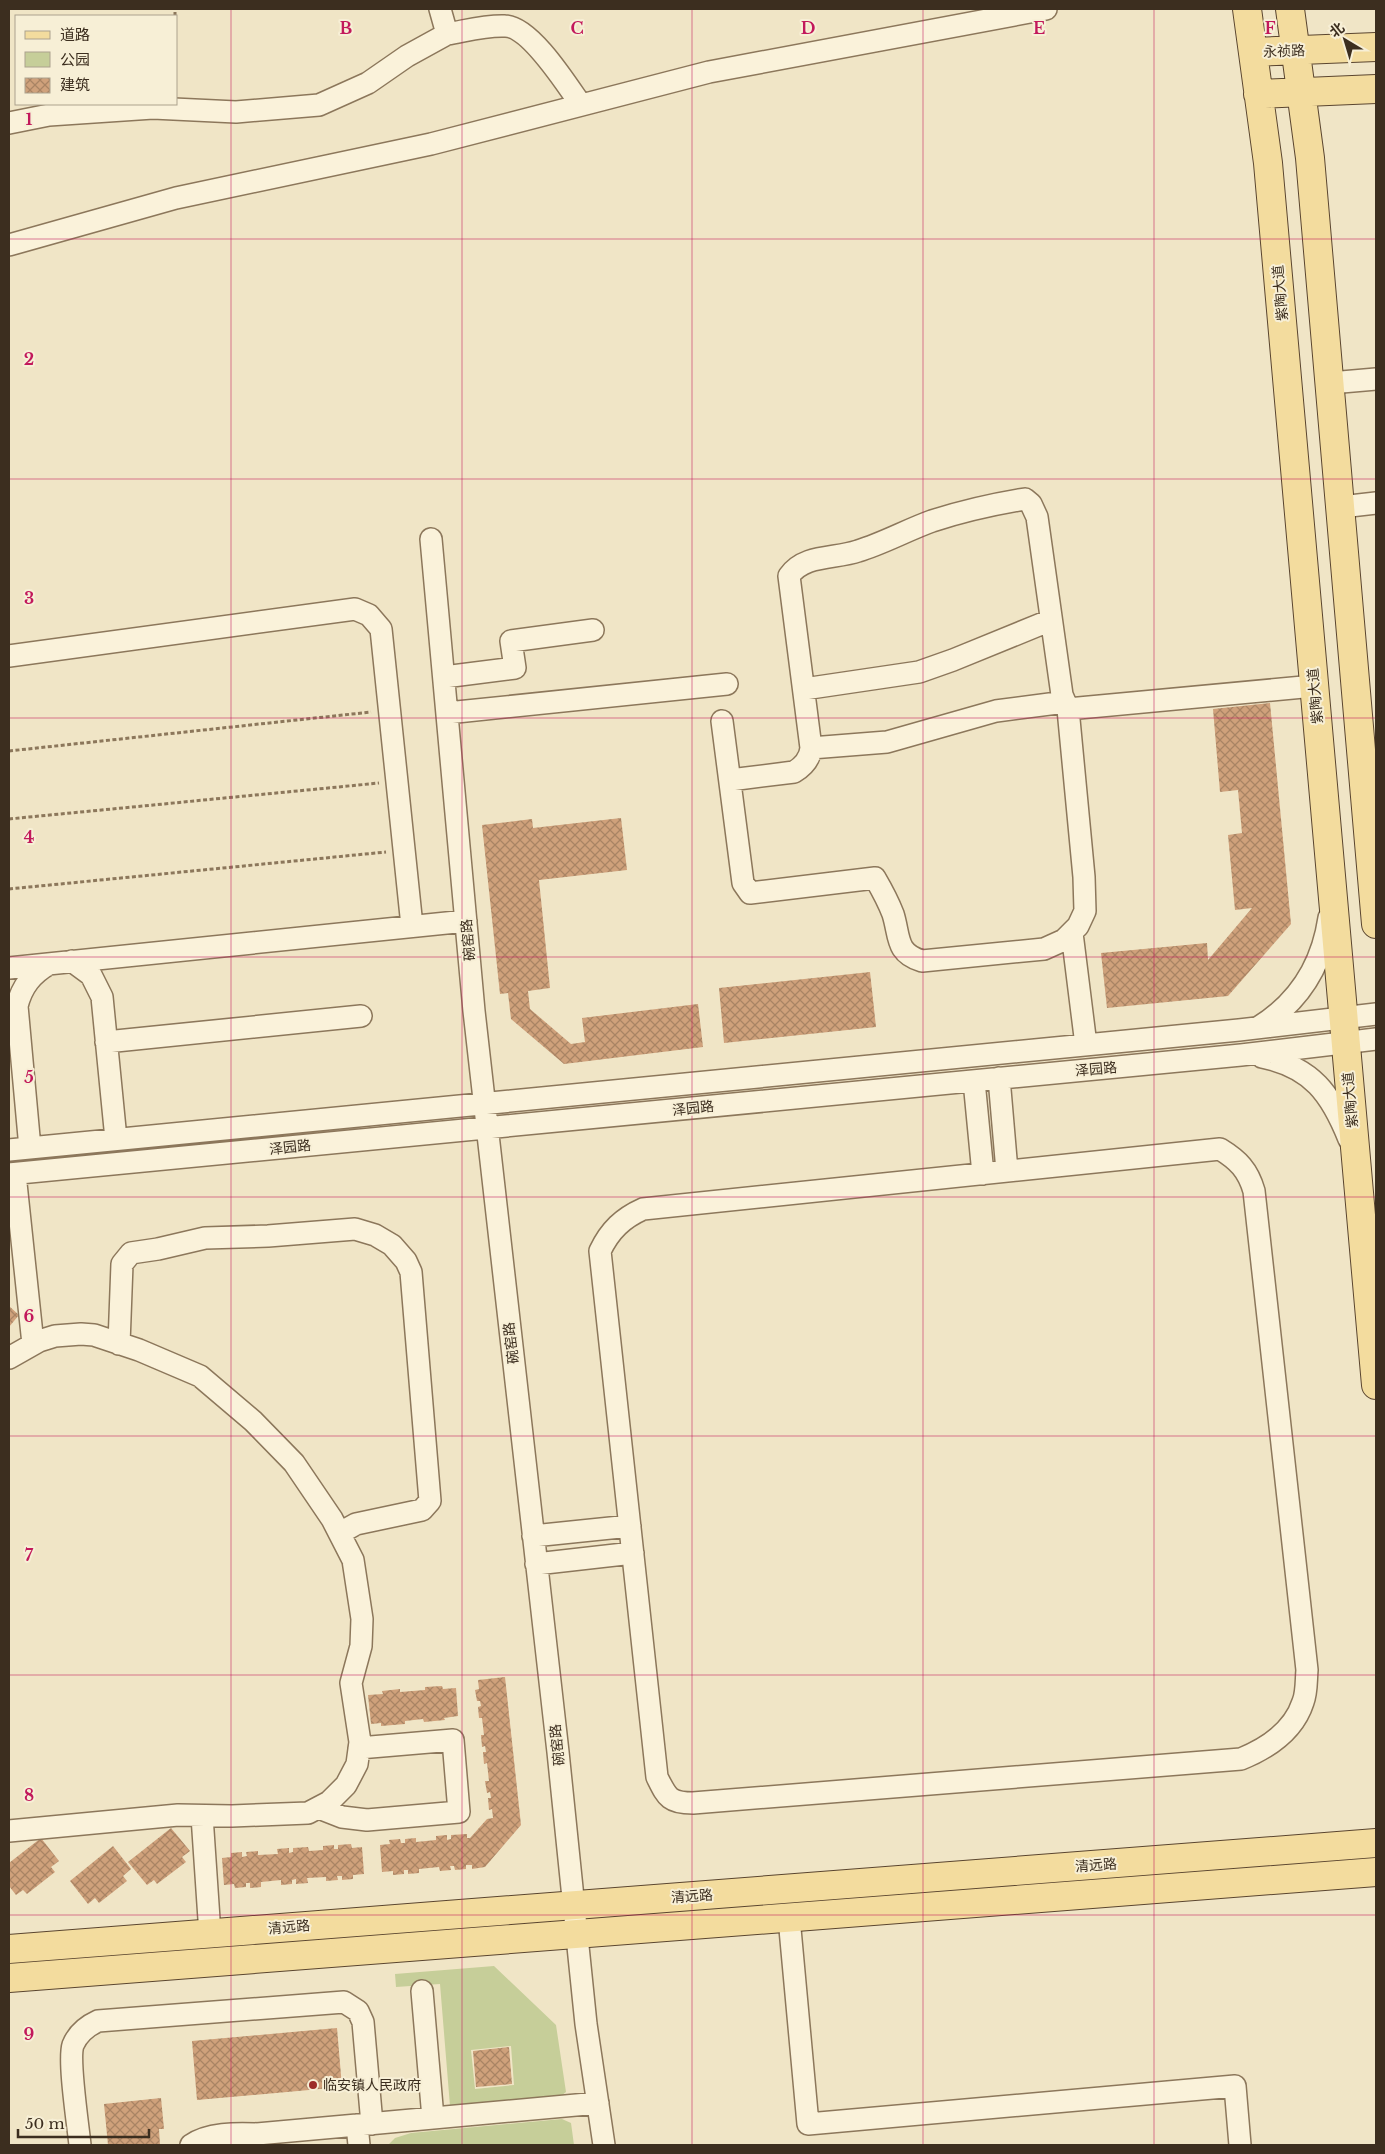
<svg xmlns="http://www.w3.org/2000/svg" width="1385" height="2154" font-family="'Libre Baskerville','Noto Sans SC',serif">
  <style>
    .green { fill: #c6ce99; fill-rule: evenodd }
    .building { fill: url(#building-cross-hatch) }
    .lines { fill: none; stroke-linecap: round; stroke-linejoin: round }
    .minor-casing { stroke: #8c775b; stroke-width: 24 }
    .major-casing { stroke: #5a452f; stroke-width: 30 }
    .path { stroke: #8c775b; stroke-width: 3; stroke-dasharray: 4 2.5; stroke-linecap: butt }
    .minor { stroke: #faf2da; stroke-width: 21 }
    .major { stroke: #f3dc9e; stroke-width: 28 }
    .grid { fill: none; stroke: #c2185b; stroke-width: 1; stroke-opacity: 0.55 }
    .poi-dot { fill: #9c2d29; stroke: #f7efd6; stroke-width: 2 }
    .labels { text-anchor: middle; stroke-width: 4; stroke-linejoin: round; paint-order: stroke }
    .street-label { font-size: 14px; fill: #3c2e1f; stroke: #f7efd6 }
    .poi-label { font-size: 14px; fill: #3c2e1f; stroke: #f7efd6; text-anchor: start }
    .grid-label { font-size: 16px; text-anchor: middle; font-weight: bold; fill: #c2185b; stroke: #f7efd6; stroke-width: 4; stroke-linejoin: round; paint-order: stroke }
  </style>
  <defs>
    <pattern id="building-cross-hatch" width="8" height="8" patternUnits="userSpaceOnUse" patternTransform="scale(1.25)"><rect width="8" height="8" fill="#cfa17b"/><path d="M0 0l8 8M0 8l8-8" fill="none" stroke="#a98464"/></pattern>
  </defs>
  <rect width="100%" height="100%" fill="#f0e5c6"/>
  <path class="green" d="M 494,1966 L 556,2025 L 566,2092 L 561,2096 L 450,2106 L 440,1984 L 396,1987 L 395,1974 ZM 511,2046 L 514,2085 L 475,2089 L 471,2050 Z
    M 562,2119 L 571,2123 L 574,2145 L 388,2145 L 395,2138 L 411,2133 Z"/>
  <path class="building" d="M 1270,703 L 1291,924 L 1228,996 L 1107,1008 L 1101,953 L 1207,943 L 1208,960 L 1252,908 L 1235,910 L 1228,835 L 1242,833 L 1238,790 L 1220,792 L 1213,709 Z
    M 621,818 L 627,870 L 539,880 L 550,988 L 528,991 L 530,1009 L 571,1044 L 585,1042 L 582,1018 L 698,1004 L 703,1047 L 564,1064 L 511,1019 L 508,993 L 500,994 L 482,825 L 532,819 L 533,828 Z
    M 870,972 L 876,1027 L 724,1043 L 719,988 Z
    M 9,1306 L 19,1315 L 9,1327 Z
    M 505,1677 L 521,1825 L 485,1867 L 472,1869 L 472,1865 L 466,1865 L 466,1869 L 455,1870 L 454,1866 L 450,1866 L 451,1870 L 440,1871 L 439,1867 L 419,1869 L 419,1873 L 408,1874 L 408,1870 L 404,1870 L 404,1874 L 393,1875 L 393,1871 L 382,1872 L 380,1845 L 390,1844 L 389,1840 L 400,1839 L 401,1843 L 405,1843 L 405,1839 L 416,1838 L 416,1842 L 436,1840 L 436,1836 L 447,1835 L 447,1840 L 451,1839 L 451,1835 L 467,1834 L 467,1838 L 470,1838 L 487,1819 L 493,1818 L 492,1809 L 489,1810 L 488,1798 L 491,1798 L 490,1792 L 487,1793 L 485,1781 L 489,1781 L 487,1763 L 484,1764 L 483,1752 L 486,1752 L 485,1746 L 482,1747 L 481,1735 L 484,1735 L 482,1718 L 479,1718 L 478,1707 L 481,1706 L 480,1701 L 477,1701 L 475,1690 L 479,1689 L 478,1680 Z
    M 442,1686 L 443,1689 L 456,1688 L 458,1716 L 444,1718 L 445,1720 L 424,1722 L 423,1719 L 405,1721 L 405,1724 L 381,1726 L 381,1723 L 371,1724 L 368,1695 L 383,1694 L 382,1691 L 400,1689 L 400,1692 L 425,1690 L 425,1687 Z
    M 171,1828 L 190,1851 L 182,1857 L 186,1862 L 157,1884 L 154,1880 L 147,1885 L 128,1862 Z
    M 41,1838 L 59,1861 L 51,1867 L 55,1872 L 27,1894 L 23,1890 L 16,1895 L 9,1886 L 9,1863 Z
    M 351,1844 L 352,1848 L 362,1847 L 364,1874 L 353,1875 L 353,1879 L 342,1880 L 342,1876 L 337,1876 L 338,1880 L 326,1881 L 326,1877 L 307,1878 L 308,1883 L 296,1884 L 296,1879 L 292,1880 L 292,1884 L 281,1885 L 281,1880 L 261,1882 L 261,1887 L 250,1888 L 250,1883 L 246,1883 L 246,1887 L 235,1888 L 234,1884 L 224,1885 L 222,1858 L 231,1857 L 231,1853 L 242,1852 L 242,1857 L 247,1856 L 246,1852 L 258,1851 L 258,1855 L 278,1854 L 277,1849 L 289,1848 L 289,1853 L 293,1852 L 293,1848 L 308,1847 L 309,1851 L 323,1850 L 323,1846 L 334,1845 L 334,1849 L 338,1849 L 338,1845 Z
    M 113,1846 L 131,1869 L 123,1876 L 127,1881 L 99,1903 L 95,1898 L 88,1904 L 70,1881 Z
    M 337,2028 L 342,2087 L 197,2100 L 192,2041 Z
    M 509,2047 L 512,2084 L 476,2087 L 473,2051 Z
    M 161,2098 L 164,2129 L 159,2129 L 160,2145 L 108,2145 L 104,2104 Z"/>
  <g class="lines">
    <g class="minor-casing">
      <path id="minor" d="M 440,9 L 447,34 C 465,31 486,25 505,26 C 530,26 567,85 581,105
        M 9,123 L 49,115 L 153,108 L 236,112 L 319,105 L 368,83 L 407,56 L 447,34
        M 9,245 L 176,198 L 431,144 L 709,72 L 1046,9
        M 1330,383 L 1376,379
        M 1341,507 L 1376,503
        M 431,539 L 474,1011 L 558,1752 L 586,2024 L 604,2145
        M 9,656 L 355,609 L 369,615 L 381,629 L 412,926
        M 444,677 L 515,668 L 511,641 L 593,630
        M 804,689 L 919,672 L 953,660 L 1051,620
        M 1068,709 L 1314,686
        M 447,713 L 727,684
        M 722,721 L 743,883 L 750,893 L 875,878 C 882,890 888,901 893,914 C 900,936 895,953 922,961 L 1044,949 L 1064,940 L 1078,926 L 1085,911 L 1084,877 L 1068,709 L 1062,695 L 1037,517 L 1031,504 L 1025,499 C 994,504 963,511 932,521 C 907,530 884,543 858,551 C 835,559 804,554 789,576 L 811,748 C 810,759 804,766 794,772 L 730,780
        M 811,748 L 887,742 L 996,711 L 1065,702
        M 1072,933 L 1086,1045
        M 72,961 L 91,975 L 102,997 L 116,1139
        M 9,968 L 466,921
        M 1259,1027 C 1299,1002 1322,965 1329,918
        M 106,1042 L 361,1016
        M 1262,1057 C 1312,1067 1331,1094 1349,1139
        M 999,1078 L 1007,1171
        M 974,1081 L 983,1174
        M 30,1148 L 17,1006 C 22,986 32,974 49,964
        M 1220,1149 C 1238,1160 1248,1170 1254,1191 L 1307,1670 C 1306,1680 1307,1692 1303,1702 C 1294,1730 1268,1748 1241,1759 L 693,1803 C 669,1803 667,1797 657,1777 L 600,1251 C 610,1230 623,1218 643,1209 Z
        M 9,1150 L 1239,1030 L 1376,1014
        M 9,1174 L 1241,1055 L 1376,1039
        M 15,1174 L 33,1344
        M 119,1344 L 122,1264 L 131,1253 L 158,1249 L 205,1238 L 268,1236 L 355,1229 L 375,1235 L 392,1245 L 406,1261 L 411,1272 L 430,1501 L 422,1510 L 356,1524 L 340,1533
        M 9,1358 L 39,1341 L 55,1336 L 81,1334 L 94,1335 L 139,1350 L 200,1376 L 253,1421 L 294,1463 L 332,1519 L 353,1560 L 362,1619 L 361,1646 L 351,1683 L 360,1742 L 357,1764 L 346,1785 L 329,1802 L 308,1813 L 232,1816 L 178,1815 L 9,1831
        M 533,1536 L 630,1526
        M 536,1564 L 633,1553
        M 319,1808 L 342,1817 L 367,1820 L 459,1812 L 453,1740 L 359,1748
        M 202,1816 L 210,1934
        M 789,1918 L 808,2124 L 1235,2086 L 1240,2145
        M 422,1991 L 433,2118
        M 80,2145 C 78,2125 68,2060 73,2045 C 78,2033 87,2026 98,2021 L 344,2002 L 358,2011 L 363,2022 L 372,2124
        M 191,2145 C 208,2133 236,2133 257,2134
        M 258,2145 L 257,2134 L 357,2125
        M 359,2145 L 357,2125 L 598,2103"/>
    </g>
    <g class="major-casing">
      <path id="major" d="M 1247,9 L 1268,163 L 1376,1385
        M 1290,9 L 1310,158 L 1376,924
        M 1253,52 L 1376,47
        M 1258,94 L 1376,89
        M 9,1949 L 1376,1843
        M 9,1978 L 1376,1872"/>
    </g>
    <path class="path" d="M 175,16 L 175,9
      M 9,751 L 371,712
      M 9,819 L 379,783
      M 9,889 L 386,852"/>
    <use href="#minor" class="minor"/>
    <use href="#major" class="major"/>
  </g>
  <path class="grid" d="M 231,9 L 231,2145M 462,9 L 462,2145M 692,9 L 692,2145M 923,9 L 923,2145M 1154,9 L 1154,2145M 9,239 L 1376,239M 9,479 L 1376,479M 9,718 L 1376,718M 9,957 L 1376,957M 9,1197 L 1376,1197M 9,1436 L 1376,1436M 9,1675 L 1376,1675M 9,1915 L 1376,1915"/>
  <circle class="poi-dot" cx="313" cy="2085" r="5"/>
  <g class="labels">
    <g class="street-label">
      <text transform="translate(1284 51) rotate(-2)" y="5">永祯路</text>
      <text transform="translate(1280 293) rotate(-95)" y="5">紫陶大道</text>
      <text transform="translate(1315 696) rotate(-95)" y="5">紫陶大道</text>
      <text transform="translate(468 940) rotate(-95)" y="5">碗窑路</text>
      <text transform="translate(1096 1069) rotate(-5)" y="5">泽园路</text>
      <text transform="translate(1350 1100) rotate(-95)" y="5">紫陶大道</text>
      <text transform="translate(693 1108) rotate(-6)" y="5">泽园路</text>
      <text transform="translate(290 1147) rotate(-6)" y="5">泽园路</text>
      <text transform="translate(511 1343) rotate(-97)" y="5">碗窑路</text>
      <text transform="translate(557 1745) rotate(-96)" y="5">碗窑路</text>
      <text transform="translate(1096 1865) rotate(-4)" y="5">清远路</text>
      <text transform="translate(692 1896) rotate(-4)" y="5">清远路</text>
      <text transform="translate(289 1927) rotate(-5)" y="5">清远路</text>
    </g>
    <g class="poi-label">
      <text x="323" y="2090">临安镇人民政府</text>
    </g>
  </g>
  <g class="grid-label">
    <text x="346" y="34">B</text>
    <text x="577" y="34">C</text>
    <text x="808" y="34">D</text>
    <text x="1039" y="34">E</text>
    <text x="1270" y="34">F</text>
    <text x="29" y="125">1</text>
    <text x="29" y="365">2</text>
    <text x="29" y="604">3</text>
    <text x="29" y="843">4</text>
    <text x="29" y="1083">5</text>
    <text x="29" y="1322">6</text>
    <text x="29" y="1561">7</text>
    <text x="29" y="1801">8</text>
    <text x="29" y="2040">9</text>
  </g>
  <rect width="1385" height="2154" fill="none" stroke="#3c2e1f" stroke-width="20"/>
  <rect x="15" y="15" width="162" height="90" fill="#f7efd6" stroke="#aca28d"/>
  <rect x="25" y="31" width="25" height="8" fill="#f3dc9e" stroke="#aca28d"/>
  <text x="60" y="40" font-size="15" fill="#3c2e1f">道路</text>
  <rect x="25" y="52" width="25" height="15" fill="#c6ce99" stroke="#aca28d"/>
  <text x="60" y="65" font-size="15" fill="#3c2e1f">公园</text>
  <rect x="25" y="78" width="25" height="15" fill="url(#building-cross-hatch)" stroke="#aca28d"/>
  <text x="60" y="90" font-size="15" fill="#3c2e1f">建筑</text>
  <g transform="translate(1345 40) rotate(322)" stroke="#f7efd6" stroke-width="4" paint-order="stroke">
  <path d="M0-4L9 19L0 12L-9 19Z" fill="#3c2e1f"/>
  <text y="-8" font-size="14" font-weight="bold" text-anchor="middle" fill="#3c2e1f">北</text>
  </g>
  <path d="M18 2129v8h131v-8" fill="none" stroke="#3c2e1f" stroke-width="2.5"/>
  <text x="25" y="2129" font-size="15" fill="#3c2e1f" stroke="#f7efd6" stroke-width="4" paint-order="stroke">50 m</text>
</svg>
